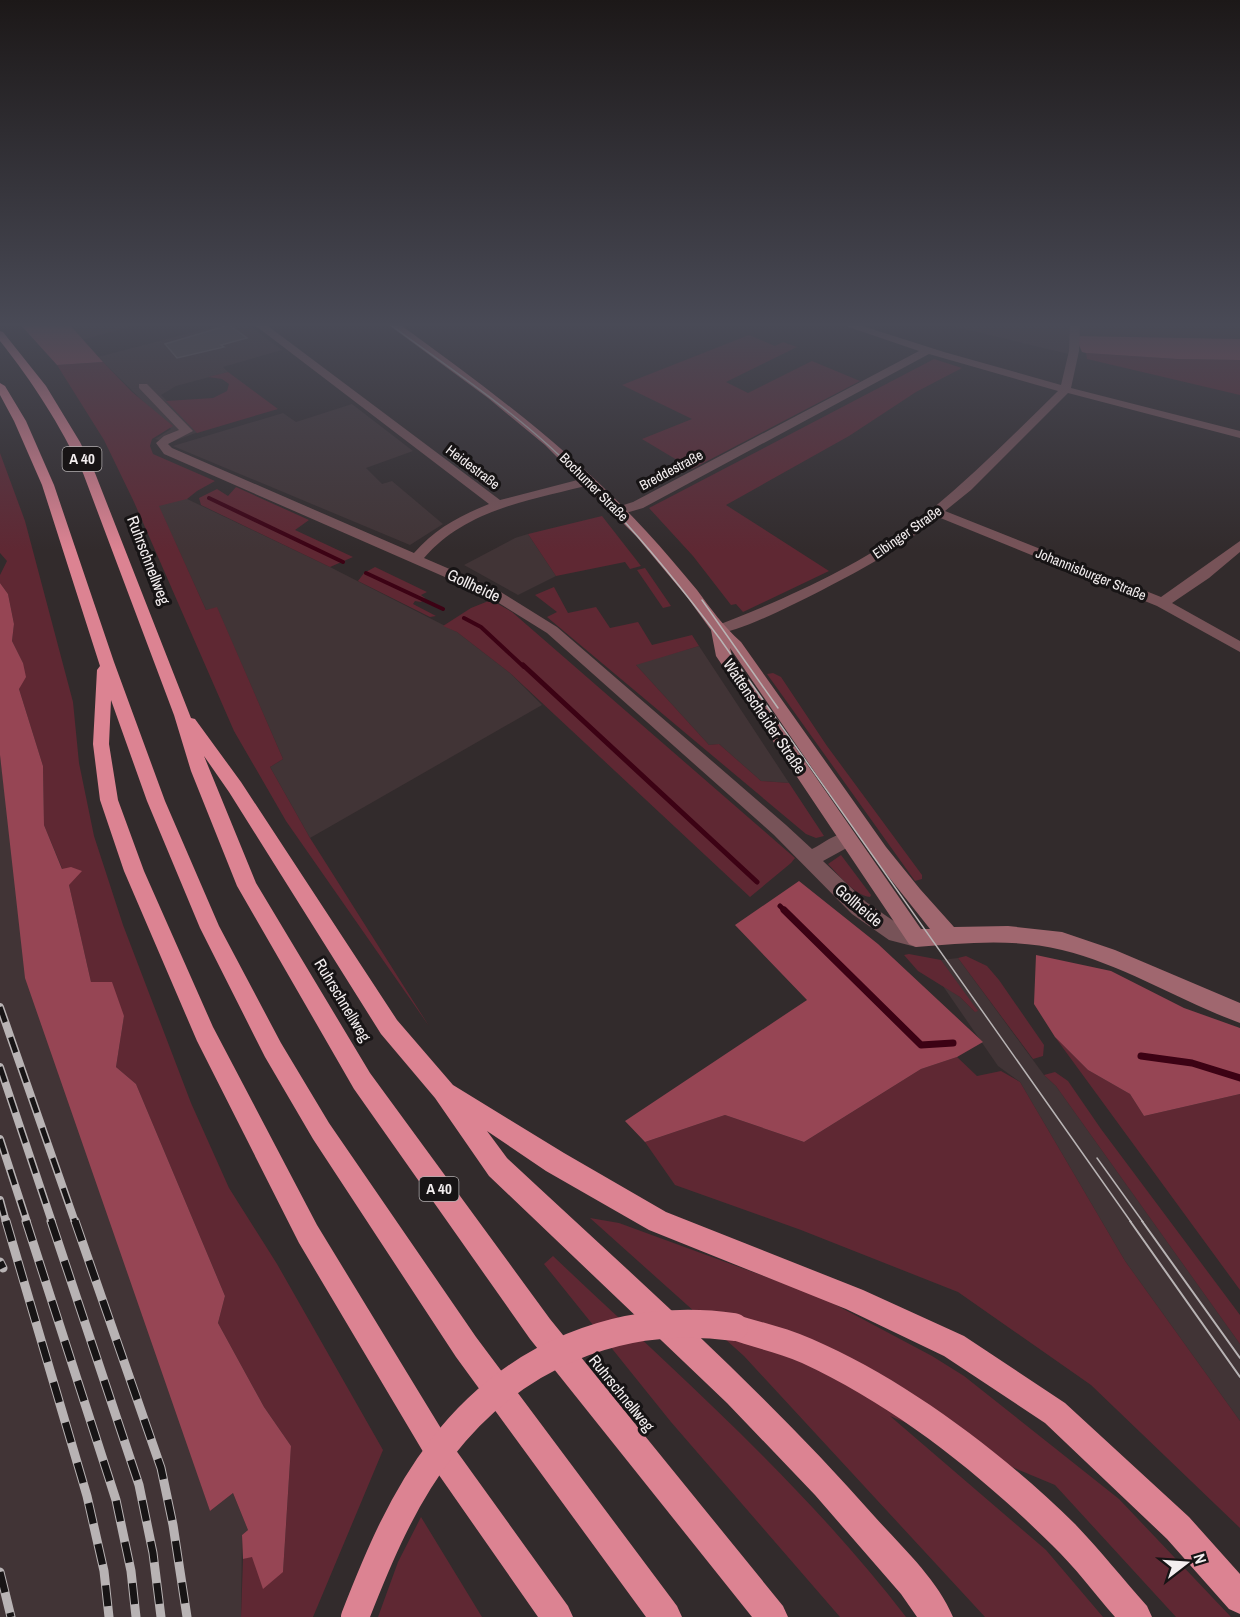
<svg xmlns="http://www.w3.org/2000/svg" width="1240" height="1617" font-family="'Archivo Narrow',sans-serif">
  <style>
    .built { fill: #413436 }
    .green { fill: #5f2833 }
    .forest { fill: #964554 }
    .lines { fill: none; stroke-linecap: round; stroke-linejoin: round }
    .stream-far2 { stroke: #3c0214; stroke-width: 4 }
    .stream-far1 { stroke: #3c0214; stroke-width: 5 }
    .stream { stroke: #3c0214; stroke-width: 7 }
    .building { fill: #514a4a; stroke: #686162; stroke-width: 1.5 }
    .street { fill: #775358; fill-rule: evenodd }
    .secondary { fill: #a0676f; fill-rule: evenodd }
    .highway { fill: #dc8392; fill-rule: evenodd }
    .tram-far1 { stroke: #b8b3b4; stroke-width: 1.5 }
    .tram { stroke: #b8b3b4; stroke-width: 2 }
    .rail-far1-casing { stroke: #b8b3b4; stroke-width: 8 }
    .rail-casing { stroke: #b8b3b4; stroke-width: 9 }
    .rail-far1 { stroke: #171415; stroke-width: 5; stroke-dasharray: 16; stroke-linecap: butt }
    .rail { stroke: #171415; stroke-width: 7; stroke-dasharray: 21; stroke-linecap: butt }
    .highway-bridge { stroke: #dc8392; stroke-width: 28 }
    .labels { text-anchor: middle; stroke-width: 6; stroke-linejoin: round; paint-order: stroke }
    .far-street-label { font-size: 14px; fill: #f3eeef; stroke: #171415 }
    .shield { fill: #171415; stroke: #b1adae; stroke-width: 1.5 }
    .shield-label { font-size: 15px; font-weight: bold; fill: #f3eeef }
    .street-label { font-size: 16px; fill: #f3eeef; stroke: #171415 }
  </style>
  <rect width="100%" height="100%" fill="#322b2c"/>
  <path class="built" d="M 68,323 L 143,323 L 82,340 Z
    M 228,323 L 246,323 L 282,350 L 223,367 L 228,372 L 176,386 L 161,395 L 198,432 L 169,443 L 155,439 L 171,429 L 98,357 Z
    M 939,323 L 1240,323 L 1240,339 L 1075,336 L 1073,355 Z
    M 352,404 L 413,451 L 366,468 L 382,484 L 392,481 L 443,524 L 410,545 L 173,446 L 283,413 L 296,422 Z
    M 185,498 L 330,567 L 457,632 L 510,673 L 542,705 L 310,838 L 270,767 L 283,759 L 217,608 L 206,610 L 157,503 Z
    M 528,534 L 556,576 L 518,595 L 464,565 L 515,538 Z
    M 699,646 L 789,783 L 761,781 L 719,744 L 709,745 L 635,664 Z
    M 0,755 L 10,833 L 169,1388 L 210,1511 L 233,1493 L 248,1530 L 242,1535 L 241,1617 L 0,1617 Z
    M 958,958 L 1044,1075 L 1056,1086 L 1240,1344 L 1240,1421 L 1125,1261 L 1020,1082 L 998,1066 L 943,986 L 960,997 L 975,1012 L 941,960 Z"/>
  <path class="green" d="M 749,335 L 775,346 L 783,342 L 797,347 L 726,382 L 748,393 L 812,361 L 860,381 L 692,469 L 642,439 L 692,419 L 622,385 Z
    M 1086,353 L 1177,359 L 1240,360 L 1240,395 L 1087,359 Z
    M 934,359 L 962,368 L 916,392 L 849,436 L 726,505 L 829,571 L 743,612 L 736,604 L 731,605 L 693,556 L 649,508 Z
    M 103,362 L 132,392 L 173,426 L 152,439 L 150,446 L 153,454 L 215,481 L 197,491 L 187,499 L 159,506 L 206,610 L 217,607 L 283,759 L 270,767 L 310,838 L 429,1026 L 286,821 L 234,731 L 134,502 L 104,440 L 57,365 Z
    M 228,372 L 278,409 L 197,433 L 166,401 L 213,398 L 227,391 L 229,384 L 222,379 L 208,377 Z
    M 0,453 L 25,521 L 73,702 L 79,763 L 94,836 L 123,925 L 191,1103 L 229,1188 L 277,1264 L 383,1450 L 313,1617 L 241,1617 L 243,1559 L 252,1556 L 283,1572 L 291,1446 L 264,1407 L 218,1323 L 225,1296 L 136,1084 L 116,1067 L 124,1016 L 91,982 L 69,885 L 44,825 L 43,766 L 19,689 L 23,663 L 12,641 L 14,624 L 8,594 L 0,583 L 0,575 L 7,561 L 0,553 Z
    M 236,487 L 309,520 L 295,530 L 353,557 L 330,567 L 201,505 L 199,498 L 217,489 L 228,496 Z
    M 602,516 L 641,566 L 630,569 L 625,562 L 556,576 L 528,534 Z
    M 375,567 L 427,592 L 421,595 L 425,598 L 421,602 L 415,601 L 413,604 L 436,616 L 430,617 L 358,581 L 364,573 Z
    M 645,568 L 671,606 L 663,608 L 637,570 Z
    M 554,587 L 568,613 L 596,607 L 610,628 L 638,622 L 652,645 L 692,635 L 699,646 L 636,665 L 709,745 L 719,744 L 761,781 L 789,783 L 824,836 L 816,838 L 806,834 L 547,617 L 557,612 L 535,595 Z
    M 491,600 L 512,612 L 795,858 L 791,863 L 750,897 L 510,673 L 457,632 L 443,626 L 471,608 Z
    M 773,673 L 781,677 L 827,746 L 922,875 L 922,879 L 915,881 L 767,674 Z
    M 841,855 L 871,895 L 870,897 C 854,895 839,875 828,864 Z
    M 909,954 L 941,960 L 978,1011 L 975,1012 L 960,997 L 918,971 L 904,955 Z
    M 966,956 L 987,966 L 999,980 L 1044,1045 L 1043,1056 L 1033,1059 L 958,958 Z
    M 1055,1037 L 1088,1070 L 1130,1094 L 1144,1116 L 1240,1094 L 1240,1290 Z
    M 957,1057 L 977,1076 L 1001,1071 L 1020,1082 L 1125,1261 L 1240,1421 L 1240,1528 L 1091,1385 L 958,1292 L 801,1230 L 675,1185 L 645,1142 L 725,1115 L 804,1142 L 921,1069 Z
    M 1055,1072 L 1068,1081 L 1101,1129 L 1240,1315 L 1240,1344 L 1056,1086 L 1044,1075 Z
    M 590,1218 L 619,1223 L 821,1297 L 932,1356 L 964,1376 L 1119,1499 L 1231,1617 L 1176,1617 L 1055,1485 L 890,1416 L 1046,1550 L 1103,1617 L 985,1617 L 744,1356 Z
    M 553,1256 C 675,1372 803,1483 906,1617 L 840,1617 L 671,1422 L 544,1264 Z
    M 421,1517 L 482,1617 L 378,1617 L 398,1562 Z"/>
  <path class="forest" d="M 19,323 L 68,323 L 103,362 L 57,365 Z
    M 1075,336 L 1240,339 L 1240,360 L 1177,359 L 1086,353 L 1082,352 Z
    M 0,583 L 8,594 L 14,624 L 12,641 L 23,663 L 26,677 L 19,689 L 43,766 L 44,825 L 62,869 L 71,867 L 82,871 L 69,885 L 91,982 L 112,982 L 124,1016 L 116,1067 L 136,1084 L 225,1296 L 218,1323 L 264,1407 L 291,1446 L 283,1572 L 263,1589 L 252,1557 L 243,1559 L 242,1535 L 248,1530 L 233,1493 L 210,1511 L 25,978 L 0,755 Z
    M 799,881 L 878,944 L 983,1042 L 957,1057 L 921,1069 L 804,1142 L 725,1115 L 645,1142 L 625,1121 L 807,1000 L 735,925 Z
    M 1036,955 L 1111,971 L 1184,1008 L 1240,1028 L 1240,1094 L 1144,1116 L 1130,1094 L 1088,1070 L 1055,1037 L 1034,1004 Z"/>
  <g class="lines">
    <path class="stream-far2" d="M 209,498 L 343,562
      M 366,573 L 443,609
      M 464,618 L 481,627 L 524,667"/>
    <path class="stream-far1" d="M 523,665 L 757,882
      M 780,906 L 785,911"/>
    <path class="stream" d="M 784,910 L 921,1045 L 953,1043
      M 1141,1056 L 1192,1063 L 1240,1078"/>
  </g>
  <path class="building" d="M 229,325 L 247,338 L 221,345 L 224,347 L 177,358 L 165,344 Z"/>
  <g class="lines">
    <path class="street" d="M 252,323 L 264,323 L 500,500 L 589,477 L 593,478 L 595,481 L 593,484 C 533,500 467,508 424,558 L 496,589 L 557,627 L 786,825 L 812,849 C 824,843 840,829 854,834 L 856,839 L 854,844 L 823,861 L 866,902 L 901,926 L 923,932 L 926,938 L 923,944 L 916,947 L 889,940 L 852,914 L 774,835 L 547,633 L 486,595 L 164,454 L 156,443 L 164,436 L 179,430 L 139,388 L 139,384 L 147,384 L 193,431 L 168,444 L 172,448 L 414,553 C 435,529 459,516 489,504 Z
      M 837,323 L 853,323 L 944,352 L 1061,385 L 1069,351 L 1070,323 L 1080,323 L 1079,351 L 1071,388 L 1240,431 L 1240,438 L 1068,393 L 971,490 L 945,511 L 1161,597 L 1240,541 L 1240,552 L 1209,578 L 1172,603 L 1240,641 L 1240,652 L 1157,606 L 938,517 C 915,536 891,553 865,567 C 842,580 733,639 713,633 L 711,630 L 713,627 C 774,604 855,568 907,529 C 962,487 1009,439 1058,391 L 929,354 L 643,508 L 619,515 L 614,514 L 613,511 L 614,508 L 633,502 L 919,351 Z"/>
    <path class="secondary" d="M 386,323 L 398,323 C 486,387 573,451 646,531 C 664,550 680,570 697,590 C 711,609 723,626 741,642 L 886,847 L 920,889 L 954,927 L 1008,926 L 1062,932 L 1115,950 L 1240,1003 L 1240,1023 C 1180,1001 1124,965 1062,950 C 1014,938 964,943 916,947 L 909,944 L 716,656 L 711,630 L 687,597 L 636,536 L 545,445 L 488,398 ZM 730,648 L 873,857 L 930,929 L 921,929 L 732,656 Z"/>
    <path class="highway" d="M 0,331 L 3,332 L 46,386 L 80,442 L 95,473 L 191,718 L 195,719 L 241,782 L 397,1020 L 453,1085 L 564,1153 L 666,1212 L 863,1290 L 964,1336 L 1065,1403 L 1189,1517 L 1240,1574 L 1240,1614 L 1229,1609 L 1167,1539 L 1045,1423 L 944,1356 L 846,1309 L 649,1230 L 546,1171 L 487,1131 L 507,1158 C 632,1275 762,1388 875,1517 C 902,1547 937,1579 953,1617 L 917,1617 L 901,1594 L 815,1495 L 727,1403 L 489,1176 L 435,1098 L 381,1034 L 229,792 L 204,756 L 256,883 L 370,1073 L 550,1319 L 783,1606 L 788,1617 L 752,1617 L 530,1339 L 354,1089 L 237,886 L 191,771 L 174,715 L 83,473 C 59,423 34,384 0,341 Z
      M 0,383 L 5,386 L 26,421 L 54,485 L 114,662 L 165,801 L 219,926 L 281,1043 L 329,1123 L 476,1337 L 677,1606 L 682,1617 L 646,1617 L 456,1357 L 313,1139 L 265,1057 L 200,928 L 147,801 L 111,700 L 109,744 L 118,800 L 144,871 L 213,1027 L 317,1225 L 445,1435 L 568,1606 L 573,1617 L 538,1617 L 425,1455 L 299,1243 L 197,1041 L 124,871 L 100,800 L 93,744 L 97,670 L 100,666 L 42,485 L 14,421 L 0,395 Z
      M 734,1314 C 760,1322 787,1328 812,1339 C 905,1379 1003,1453 1075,1524 C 1100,1550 1123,1579 1147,1606 L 1152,1617 L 1115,1617 C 1094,1593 1075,1567 1052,1545 C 979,1473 895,1406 802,1363 C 777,1352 750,1347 724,1337 L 721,1327 L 724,1317 Z"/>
    <path class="tram-far1" d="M 388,323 C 442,363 498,400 548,445 C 613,503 668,569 720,639 L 1131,1222
      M 702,600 L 778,708
      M 1097,1158 L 1143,1222"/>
    <path class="tram" d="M 1130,1221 L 1240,1377
      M 1142,1221 L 1240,1358"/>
    <g class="rail-far1-casing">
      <path id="rail-far1" d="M 0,1007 L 75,1222
        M 0,1067 L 52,1222
        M 0,1139 L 27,1222
        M 0,1200 L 6,1222"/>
    </g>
    <g class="rail-casing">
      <path id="rail" d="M 6,1221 L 87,1496 L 104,1571 L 109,1617
        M 26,1221 L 116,1500 L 131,1571 L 136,1617
        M 51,1221 L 139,1485 L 153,1553 L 161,1617
        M 75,1221 L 161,1468 L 173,1525 L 187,1617
        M 0,1262 L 3,1268
        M 0,1572 L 11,1617"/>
    </g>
    <use href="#rail-far1" class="rail-far1"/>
    <use href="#rail" class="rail"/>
    <path class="highway-bridge" d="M 355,1617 C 378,1558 403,1498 442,1448 C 513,1356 619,1311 734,1327"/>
  </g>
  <linearGradient id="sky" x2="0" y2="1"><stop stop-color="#1c1818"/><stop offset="0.59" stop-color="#494a56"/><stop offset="1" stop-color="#494a56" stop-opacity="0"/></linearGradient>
  <rect width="1240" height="550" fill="url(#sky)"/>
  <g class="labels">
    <g class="far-street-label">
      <text transform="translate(473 467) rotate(37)" y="5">Heidestraße</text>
      <text transform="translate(671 470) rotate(-28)" y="5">Breddestraße</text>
      <text transform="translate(594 487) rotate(45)" y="5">Bochumer Straße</text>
      <text transform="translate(907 532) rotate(-35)" y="5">Elbinger Straße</text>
      <text transform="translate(1091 574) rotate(22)" y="5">Johannisburger Straße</text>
    </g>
    <g class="shield">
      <rect x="62.5" y="447" width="39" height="24" rx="4.5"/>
      <rect x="419.5" y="1177" width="39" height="24" rx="4.5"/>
    </g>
    <g class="shield-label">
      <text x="82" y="464">A 40</text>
      <text x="439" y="1194">A 40</text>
    </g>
    <g class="street-label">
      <text transform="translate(149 560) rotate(69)" y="6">Ruhrschnellweg</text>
      <text transform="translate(474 585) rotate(25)" y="6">Gollheide</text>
      <text transform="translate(765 716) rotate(56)" y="6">Wattenscheider Straße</text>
      <text transform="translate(859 905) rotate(40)" y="6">Gollheide</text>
      <text transform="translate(343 1000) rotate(59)" y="6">Ruhrschnellweg</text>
      <text transform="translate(622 1393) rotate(51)" y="6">Ruhrschnellweg</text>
    </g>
  </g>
  <g transform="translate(1186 1563) rotate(73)" stroke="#171415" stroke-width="4.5" paint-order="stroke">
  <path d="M0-4.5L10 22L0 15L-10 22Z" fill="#f3eeef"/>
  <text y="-9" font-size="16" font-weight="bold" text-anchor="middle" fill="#f3eeef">N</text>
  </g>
</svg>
